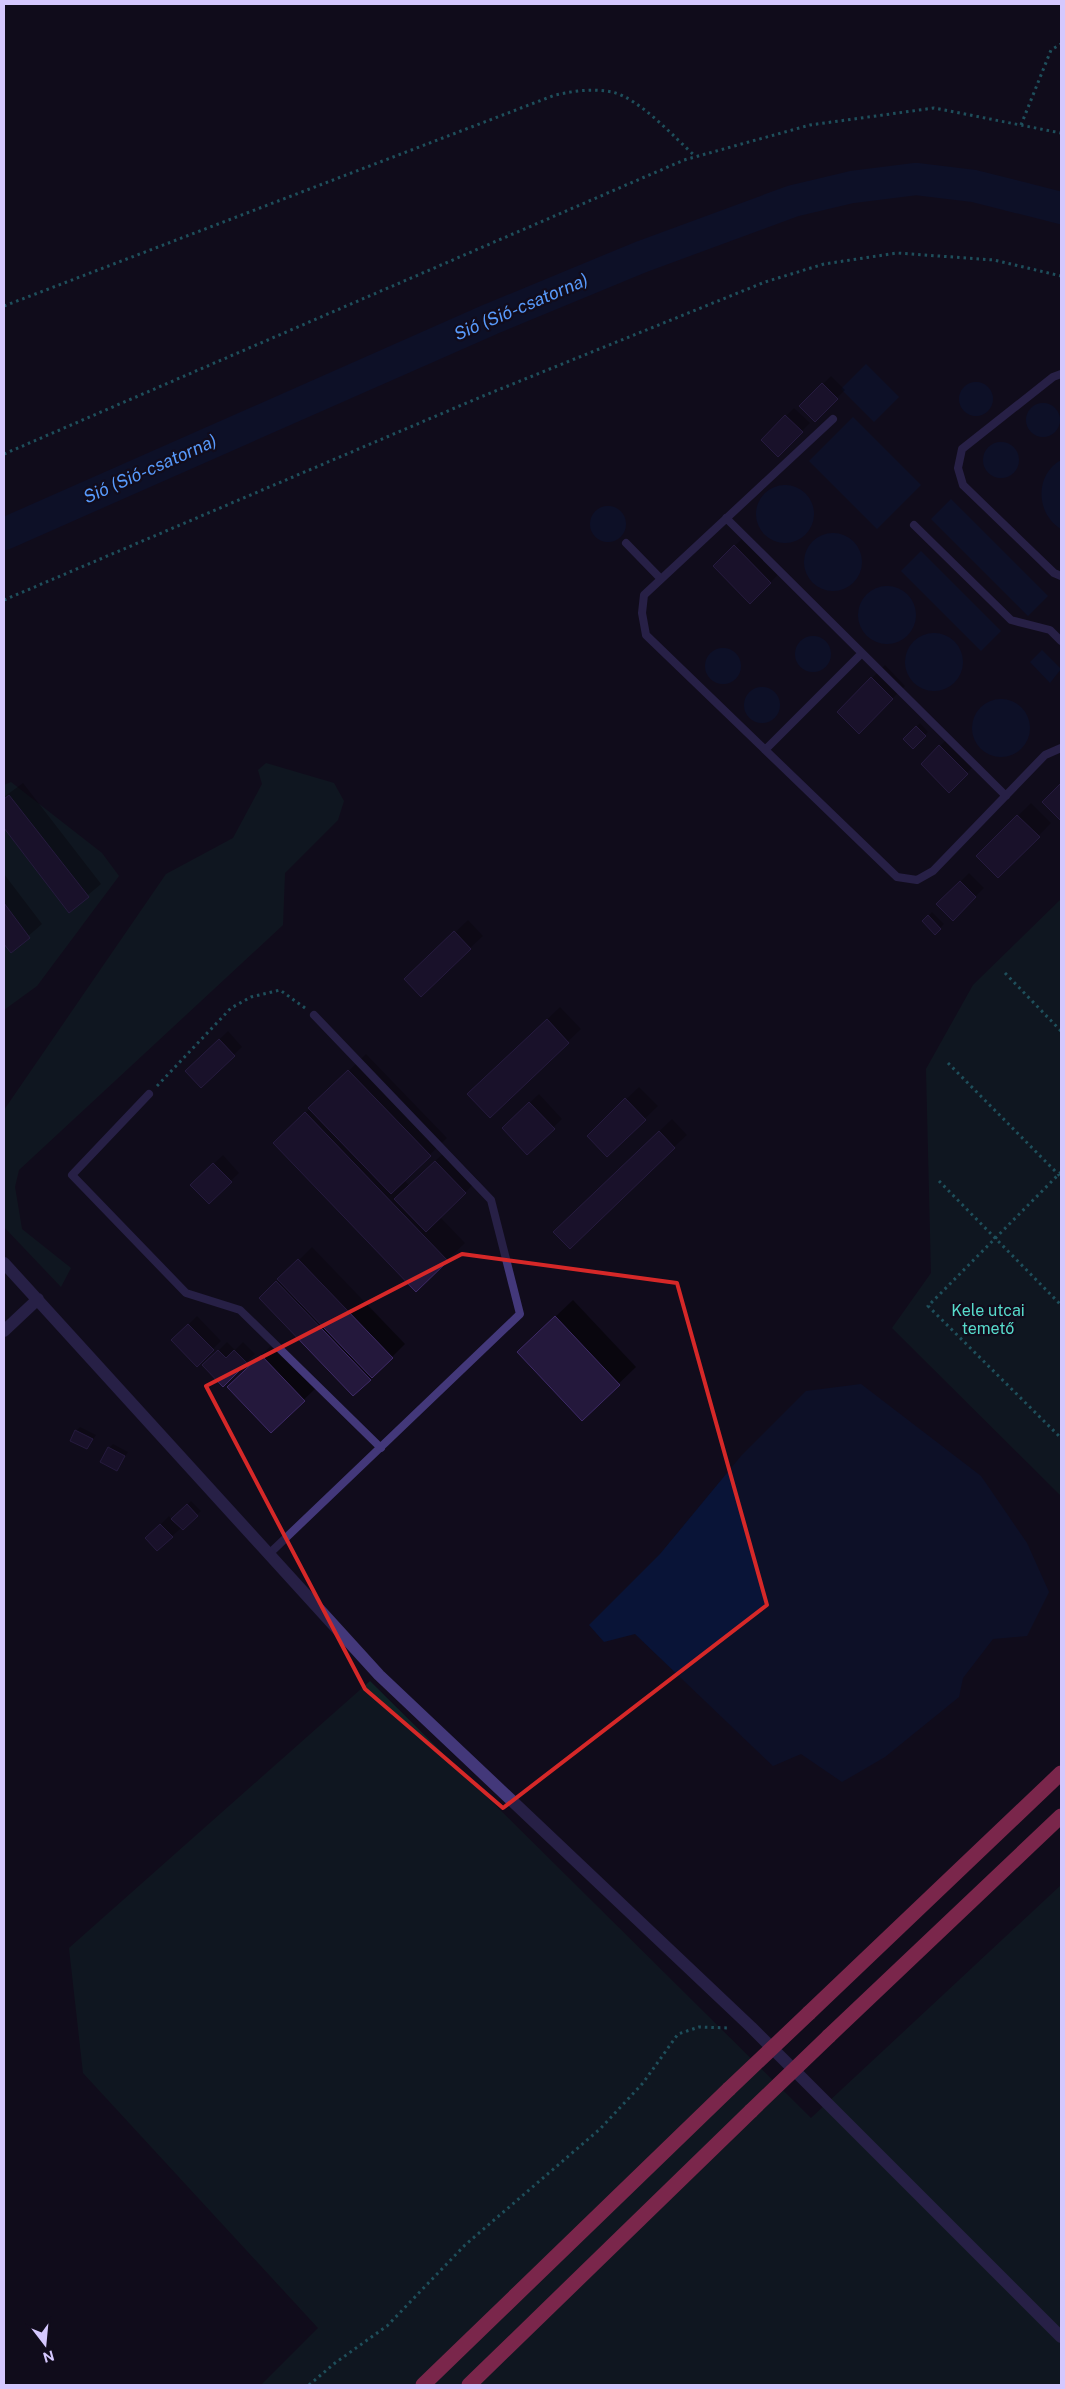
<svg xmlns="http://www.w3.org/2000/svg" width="1065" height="2389" font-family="'Public Sans',sans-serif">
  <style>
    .green { fill: #0f2326 }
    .water { fill: #091437 }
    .shadow { fill: #0007 }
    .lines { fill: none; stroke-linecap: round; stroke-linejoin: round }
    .river { stroke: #091437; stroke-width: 32 }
    .building { fill: #24183c; stroke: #3f2b68 }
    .path { stroke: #2fa1aa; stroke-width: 3; stroke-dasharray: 2.5 4; stroke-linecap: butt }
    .service { stroke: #43387a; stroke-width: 8 }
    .minor { stroke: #43387a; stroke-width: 12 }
    .motorway { stroke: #fb4685; stroke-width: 15 }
    .motorway-bridge { stroke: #fb4685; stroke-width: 15 }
    .marked { fill: none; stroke: #d62828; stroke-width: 4; stroke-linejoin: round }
    .labels { text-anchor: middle; stroke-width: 4.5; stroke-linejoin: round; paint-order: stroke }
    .park-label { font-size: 16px; fill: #57dbcb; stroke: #110c1c }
    .water-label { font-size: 18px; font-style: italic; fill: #589afb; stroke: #110c1c }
  </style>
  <rect width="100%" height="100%" fill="#110c1c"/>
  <path class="green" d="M 266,763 L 334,783 L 344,801 L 338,820 L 285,873 L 283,925 L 19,1170 L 15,1187 L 22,1229 L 71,1268 L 61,1287 L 4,1227 L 4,1110 L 166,874 L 233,838 L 262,784 L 258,770 Z
    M 11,782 L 102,853 L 119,876 L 37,986 L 4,1010 L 4,785 Z
    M 1061,899 L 1061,1496 L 892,1328 L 931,1273 L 926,1069 L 973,985 Z
    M 370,1681 L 811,2118 L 1061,1885 L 1061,2385 L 261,2385 L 318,2328 L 83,2073 L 69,1948 Z"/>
  <path class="water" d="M 866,364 L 899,397 L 874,422 L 841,389 Z
    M959 399a17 17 0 1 1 34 0a17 17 0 1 1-34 0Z
    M1026 420a17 17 0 1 1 34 0a17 17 0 1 1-34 0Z
    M 853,417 L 921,485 L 877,529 L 809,461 Z
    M983 460a18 18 0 1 1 36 0a18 18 0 1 1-36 0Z
    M 1061,460 L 1061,529 C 1036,514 1034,475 1061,460 Z
    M756 514a29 29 0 1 1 58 0a29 29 0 1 1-58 0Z
    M 951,499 L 1048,596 L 1028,616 L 931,519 Z
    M590 524a18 18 0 1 1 36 0a18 18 0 1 1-36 0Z
    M804 562a29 29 0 1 1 58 0a29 29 0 1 1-58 0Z
    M 921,551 L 1001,631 L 981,651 L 901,571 Z
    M858 615a29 29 0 1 1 58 0a29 29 0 1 1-58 0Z
    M905 662a29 29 0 1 1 58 0a29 29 0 1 1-58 0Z
    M795 654a18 18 0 1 1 36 0a18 18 0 1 1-36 0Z
    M705 666a18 18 0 1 1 36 0a18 18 0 1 1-36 0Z
    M 1042,650 L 1061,669 L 1050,683 L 1030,662 Z
    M744 705a18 18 0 1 1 36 0a18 18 0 1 1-36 0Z
    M972 728a29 29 0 1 1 58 0a29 29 0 1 1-58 0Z
    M 861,1384 L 981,1476 L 1027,1543 L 1049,1592 L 1027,1636 L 993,1639 L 963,1678 L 959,1697 L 885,1757 L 842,1782 L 801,1754 L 773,1766 L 635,1634 L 604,1642 L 589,1625 L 660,1554 L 741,1456 L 806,1391 Z"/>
  <path class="shadow" d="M 831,376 L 845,390 L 815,420 L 801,406 Z
    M 794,408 L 810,423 L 778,455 L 762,440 Z
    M 747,534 L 783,570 L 750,602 L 714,566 Z
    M 885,665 L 905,686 L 859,732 L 838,712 Z
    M 920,723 L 928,732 L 913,747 L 905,738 Z
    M 948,738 L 975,765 L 949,791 L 922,764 Z
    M 23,783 L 101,884 L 69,911 L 4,826 L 4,797 Z
    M 1031,803 L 1051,823 L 998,877 L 977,856 Z
    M 969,873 L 984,888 L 953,919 L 938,904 Z
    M 4,874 L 42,924 L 11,951 L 4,942 Z
    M 932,912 L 944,924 L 935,933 L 924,921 Z
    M 468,920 L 483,936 L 470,948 L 419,967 Z
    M 560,1007 L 581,1029 L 490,1116 L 482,1082 Z
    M 228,1031 L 242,1047 L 201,1086 L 187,1071 Z
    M 366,1054 L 447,1138 L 404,1180 L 409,1185 L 448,1149 L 478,1180 L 440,1217 L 465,1243 L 416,1290 L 292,1126 Z
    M 639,1087 L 658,1106 L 607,1155 L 601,1123 Z
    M 539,1094 L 562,1119 L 527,1153 L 503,1128 Z
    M 672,1119 L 687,1135 L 674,1147 L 568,1219 Z
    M 223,1155 L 239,1173 L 209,1202 L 192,1185 Z
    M 312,1247 L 405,1344 L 370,1379 L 261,1298 Z
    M 573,1300 L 636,1367 L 582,1419 L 536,1335 Z
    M 197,1316 L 221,1341 L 197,1365 L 173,1340 Z
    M 227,1342 L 235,1350 L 243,1342 L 255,1354 L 223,1385 L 204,1365 Z
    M 274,1343 L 317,1387 L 271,1431 L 241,1374 Z
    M 80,1427 L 96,1435 L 87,1448 L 76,1431 Z
    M 113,1444 L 128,1452 L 117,1469 L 109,1448 Z
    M 191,1501 L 201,1511 L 157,1549 L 147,1538 L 169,1516 L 172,1520 Z"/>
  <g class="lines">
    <path class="river" d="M 4,534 L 491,319 L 641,257 L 793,201 L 852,187 L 916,179 L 974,186 L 1061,208"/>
  </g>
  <path class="building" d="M 822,383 L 838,399 L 815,422 L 799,406 Z
    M 785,415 L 803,432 L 778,457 L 761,440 Z
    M 734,545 L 771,583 L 750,604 L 713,566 Z
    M 871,677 L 893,699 L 859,734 L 837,712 Z
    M 916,726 L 926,736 L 913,749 L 903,739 Z
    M 939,745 L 968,774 L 949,793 L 921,764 Z
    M 1061,783 L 1061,821 L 1042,802 Z
    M 9,795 L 89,897 L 69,913 L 4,828 L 4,799 Z
    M 1017,815 L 1040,837 L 998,878 L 976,856 Z
    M 960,881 L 976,897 L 953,921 L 936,904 Z
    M 4,903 L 30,938 L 11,953 L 4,944 Z
    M 928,915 L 941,929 L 935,935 L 922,921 Z
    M 454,931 L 471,949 L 421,997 L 404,979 Z
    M 547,1019 L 569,1043 L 490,1118 L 467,1094 Z
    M 219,1039 L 235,1056 L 201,1088 L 185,1071 Z
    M 348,1070 L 431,1156 L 391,1194 L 308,1108 Z
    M 625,1098 L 646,1120 L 607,1157 L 587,1136 Z
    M 529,1102 L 555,1129 L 527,1155 L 502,1128 Z
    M 305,1112 L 448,1261 L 416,1292 L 273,1143 Z
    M 659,1131 L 675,1148 L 570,1249 L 553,1232 Z
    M 435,1161 L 466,1193 L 426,1232 L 394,1199 Z
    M 213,1163 L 232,1182 L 209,1204 L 190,1185 Z
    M 298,1259 L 393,1358 L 372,1378 L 277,1279 Z
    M 276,1281 L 371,1380 L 353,1396 L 259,1298 Z
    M 555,1316 L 620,1385 L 582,1421 L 517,1352 Z
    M 188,1324 L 214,1350 L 197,1367 L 171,1340 Z
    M 218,1350 L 226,1358 L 234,1350 L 247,1363 L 223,1387 L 202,1365 Z
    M 261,1355 L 305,1401 L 271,1433 L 227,1387 Z
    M 75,1430 L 93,1439 L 87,1449 L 70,1441 Z
    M 108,1447 L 125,1456 L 117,1471 L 100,1462 Z
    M 187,1504 L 198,1516 L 183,1530 L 171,1519 Z
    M 160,1524 L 173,1537 L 157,1551 L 145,1538 Z"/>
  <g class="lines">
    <path class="path" d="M 1021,125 L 1051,50 L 1061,44
      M 4,306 L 555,95 C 574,91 593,88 612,92 C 639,98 674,137 695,156
      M 4,454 L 684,160 L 810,125 L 934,108 L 1061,133
      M 4,600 L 483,396 L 765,282 L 824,264 L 897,253 L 994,260 L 1061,276
      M 1005,973 L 1061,1031
      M 948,1063 L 1061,1177
      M 157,1086 L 231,1008 L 251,997 L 280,990 L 305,1008
      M 1061,1172 L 928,1306 L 1061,1438
      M 939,1181 L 1061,1305
      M 309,2385 L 335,2363 L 387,2326 L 465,2245 L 600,2129 L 643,2083 L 678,2034 L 699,2027 L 730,2028"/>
    <path class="service" d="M 1061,374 L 1053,377 L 962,449 L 958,468 L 963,485 L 1054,573 L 1061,576
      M 833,419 L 644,595 L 642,613 L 646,635 L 897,877 L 917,880 L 933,871 L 1045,755 L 1061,748
      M 726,518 L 1006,796
      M 914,525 L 1011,620 L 1050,630 L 1061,641
      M 626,543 L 661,579
      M 765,750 L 862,653
      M 149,1094 L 72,1175 L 186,1293 L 240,1310 L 381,1448
      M 270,1553 L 520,1314 L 491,1200 L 314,1015"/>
    <path class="minor" d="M 4,1263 L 379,1675 L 751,2027 L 1061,2337
      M 4,1331 L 38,1299"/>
    <path class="motorway" d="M 809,2013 L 1061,1773
      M 829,2036 L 1061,1816
      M 423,2385 L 729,2089
      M 469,2385 L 751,2111"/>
    <path class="motorway-bridge" d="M 729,2089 L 809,2013
      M 751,2111 L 829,2036"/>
  </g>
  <path d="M0 0H1065V2389H0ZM 462,1254 L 677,1283 L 767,1605 L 503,1808 L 365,1689 L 206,1386 Z" fill="#110c1c" fill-opacity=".55" fill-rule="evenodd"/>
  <path class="marked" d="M 462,1254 L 677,1283 L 767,1605 L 503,1808 L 365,1689 L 206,1386 Z"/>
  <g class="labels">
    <g class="park-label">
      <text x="988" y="1316">Kele utcai<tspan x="988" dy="18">temető</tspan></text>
    </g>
    <g class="water-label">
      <text transform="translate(521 307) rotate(-23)" y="6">Sió (Sió-csatorna)</text>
      <text transform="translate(150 469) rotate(-24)" y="6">Sió (Sió-csatorna)</text>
    </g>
  </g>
  <rect width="1065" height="2389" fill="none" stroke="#d5c8fe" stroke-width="10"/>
  <g transform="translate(45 2344) rotate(164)" stroke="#110c1c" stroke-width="4" paint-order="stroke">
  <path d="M0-4L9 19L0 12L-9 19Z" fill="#d5c8fe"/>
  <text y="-8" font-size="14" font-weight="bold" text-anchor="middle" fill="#d5c8fe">N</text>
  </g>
</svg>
